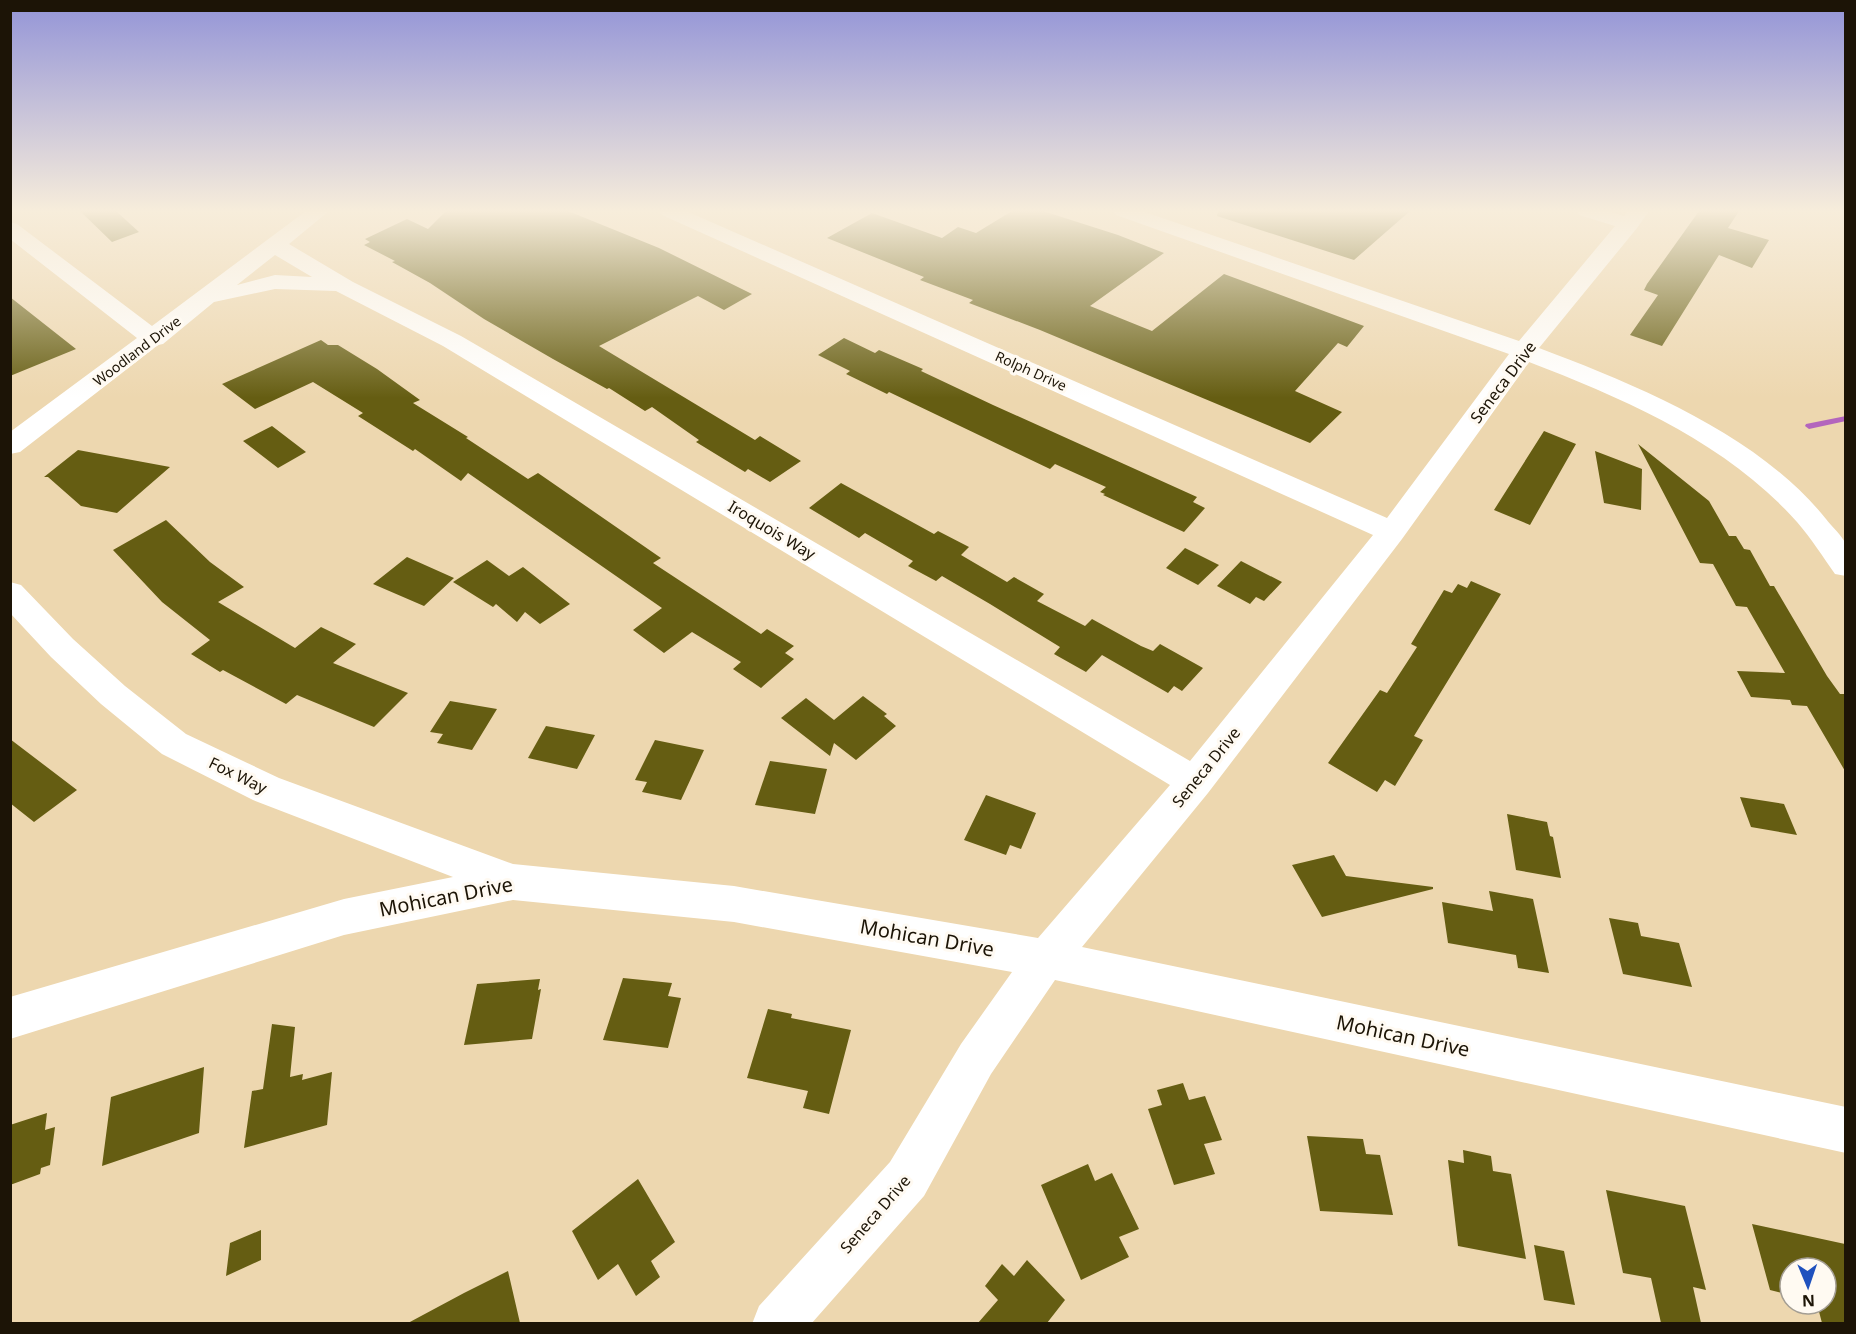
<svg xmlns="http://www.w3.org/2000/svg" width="1856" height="1334" font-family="'Noto Sans',sans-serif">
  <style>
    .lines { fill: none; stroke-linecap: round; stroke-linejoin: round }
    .stream { fill: #b365bd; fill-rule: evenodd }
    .building { fill: #655d12 }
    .minor { fill: #fff; fill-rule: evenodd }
    .labels { text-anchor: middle; stroke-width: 6; stroke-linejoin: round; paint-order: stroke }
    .far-street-label { font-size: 14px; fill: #1c1406; stroke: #fffaf2 }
    .street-label { font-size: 16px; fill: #1c1406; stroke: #fffaf2 }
    .near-street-label { font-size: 20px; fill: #1c1406; stroke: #fffaf2 }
  </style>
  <rect width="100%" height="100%" fill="#edd7af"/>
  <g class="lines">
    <path class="stream" d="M 1846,416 L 1846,421 L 1809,429 L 1805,426 L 1806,424 Z"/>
  </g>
  <path class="building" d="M 80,211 L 116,211 L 139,232 L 112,242 Z
    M 446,211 L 568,211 L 659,248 L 752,294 L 724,310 L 698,296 L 599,346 L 755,440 L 760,436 L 801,461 L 770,482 L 748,469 L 745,472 L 696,442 L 699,440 L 652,407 L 645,411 L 609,388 L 607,389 L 553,359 L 484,319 L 430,283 L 392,262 L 395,261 L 364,245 L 370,242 L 365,239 L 407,219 L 428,229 Z
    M 1012,211 L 1043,211 L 1118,235 L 1164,253 L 1090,306 L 1152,331 L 1224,274 L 1364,326 L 1347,347 L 1338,343 L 1295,391 L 1342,412 L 1310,443 L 1040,330 L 969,303 L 973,300 L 920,280 L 924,277 L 827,238 L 872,213 L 942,238 L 958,227 L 976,233 Z
    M 1218,211 L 1410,211 L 1354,260 L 1217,216 Z
    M 1699,211 L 1739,211 L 1728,228 L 1769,240 L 1752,268 L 1719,255 L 1662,346 L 1630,335 L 1658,295 L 1644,290 L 1647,284 Z
    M 10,297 L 76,349 L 10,376 Z
    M 844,338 L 875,353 L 879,350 L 923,369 L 921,371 L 993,405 L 1197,497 L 1193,502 L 1205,508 L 1184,532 L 1103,495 L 1105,494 L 1100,492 L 1106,487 L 1055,464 L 1050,469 L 889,392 L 887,394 L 846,374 L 850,371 L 818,355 Z
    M 321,340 L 328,345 L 338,345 L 377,369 L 420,400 L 413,403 L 468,437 L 466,438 L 528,479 L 538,473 L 661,558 L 653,563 L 761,634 L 767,629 L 794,646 L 785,653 L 794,659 L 761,688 L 733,669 L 741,662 L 692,632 L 664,653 L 633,630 L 662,608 L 468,473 L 461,481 L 415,449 L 413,451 L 358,416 L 363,413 L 313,382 L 255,409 L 222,384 Z
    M 272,426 L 306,452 L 278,468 L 243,441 Z
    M 1544,431 L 1576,444 L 1530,525 L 1494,510 Z
    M 1638,444 L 1709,501 L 1729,536 L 1736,536 L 1744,549 L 1750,550 L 1770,586 L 1774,586 L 1827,676 L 1840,694 L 1845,694 L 1845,771 L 1807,706 L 1792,705 L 1790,700 L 1751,697 L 1737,671 L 1785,673 L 1747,607 L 1736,606 L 1713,564 L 1700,563 Z
    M 78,450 L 170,467 L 117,513 L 81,506 L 48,477 L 44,477 Z
    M 1595,451 L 1642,469 L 1641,510 L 1604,503 Z
    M 841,483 L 934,534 L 938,531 L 969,547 L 961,555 L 1007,582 L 1014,577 L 1044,594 L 1037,601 L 1085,626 L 1092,619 L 1141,646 L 1153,651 L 1160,644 L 1203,668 L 1182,691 L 1174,686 L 1168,693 L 1102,655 L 1086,672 L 1054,654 L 1060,647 L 990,604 L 942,576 L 936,581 L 908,566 L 913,561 L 865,533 L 859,538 L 809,508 Z
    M 166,520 L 210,562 L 244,587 L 218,602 L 295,648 L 321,627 L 356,644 L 333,663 L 408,693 L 374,727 L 297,695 L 286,704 L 223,670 L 220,672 L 191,654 L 210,640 L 162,602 L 113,550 Z
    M 1185,548 L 1219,565 L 1198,585 L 1166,568 Z
    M 407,557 L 454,578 L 424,606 L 373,584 Z
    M 487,560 L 509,576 L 523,567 L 570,604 L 540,624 L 525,612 L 517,622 L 496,604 L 493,607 L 453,582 Z
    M 1241,561 L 1282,582 L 1264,601 L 1256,597 L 1250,604 L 1217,586 Z
    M 1471,581 L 1501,594 L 1414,736 L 1423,740 L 1395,786 L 1385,780 L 1377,792 L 1328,763 L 1380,690 L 1387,693 L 1417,647 L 1411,644 L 1444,590 L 1452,593 L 1458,584 L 1467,588 Z
    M 863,696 L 887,714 L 884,716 L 896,726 L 856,760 L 834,743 L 830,756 L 781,718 L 806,698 L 834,720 Z
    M 450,701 L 497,709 L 472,750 L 437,743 L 443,734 L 430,732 Z
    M 546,726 L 595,735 L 577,769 L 528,758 Z
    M 10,739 L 77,790 L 34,822 L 10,803 Z
    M 655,740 L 704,750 L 681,800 L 642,792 L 647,782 L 635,780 Z
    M 770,761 L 827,769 L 815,814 L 755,805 Z
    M 986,795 L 1036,813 L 1021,849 L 1010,845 L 1006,855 L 964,840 Z
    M 1740,797 L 1784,804 L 1797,835 L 1751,827 Z
    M 1507,814 L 1547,822 L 1550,836 L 1553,837 L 1561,878 L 1516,870 Z
    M 1334,855 L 1346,876 L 1433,887 L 1433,889 L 1322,917 L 1292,865 Z
    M 1489,891 L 1533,899 L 1549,973 L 1518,968 L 1516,955 L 1448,943 L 1442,902 L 1493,911 Z
    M 1609,918 L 1638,923 L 1641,936 L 1679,943 L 1692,987 L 1623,974 Z
    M 623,978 L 672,983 L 668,996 L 681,998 L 668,1048 L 603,1040 Z
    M 540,979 L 538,990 L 541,989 L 532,1039 L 464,1045 L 477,984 Z
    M 768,1009 L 792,1014 L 791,1018 L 851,1030 L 829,1114 L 803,1108 L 808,1091 L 747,1078 Z
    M 272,1024 L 295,1027 L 290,1077 L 303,1074 L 302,1080 L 332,1072 L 327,1125 L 244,1148 L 252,1091 L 263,1089 Z
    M 204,1067 L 199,1133 L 102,1166 L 111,1097 Z
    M 1183,1083 L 1189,1100 L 1205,1096 L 1222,1140 L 1204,1144 L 1215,1174 L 1174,1185 L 1148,1109 L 1162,1105 L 1157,1090 Z
    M 47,1113 L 45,1130 L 55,1127 L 50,1165 L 41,1168 L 40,1174 L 10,1185 L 10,1125 Z
    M 1307,1136 L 1363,1139 L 1366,1154 L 1380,1155 L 1393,1215 L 1320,1211 Z
    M 1463,1150 L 1491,1156 L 1493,1171 L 1511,1174 L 1526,1259 L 1458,1246 L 1448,1160 L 1464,1163 Z
    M 1088,1164 L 1095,1181 L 1112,1173 L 1139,1229 L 1119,1237 L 1129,1257 L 1081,1280 L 1041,1185 Z
    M 638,1179 L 675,1242 L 651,1261 L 660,1277 L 636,1296 L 618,1264 L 598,1280 L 572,1231 Z
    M 1606,1190 L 1685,1206 L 1706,1290 L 1693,1287 L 1701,1323 L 1661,1323 L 1651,1278 L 1623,1273 Z
    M 1752,1224 L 1845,1244 L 1845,1323 L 1822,1323 L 1817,1304 L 1826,1304 L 1826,1268 L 1790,1268 L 1790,1295 L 1770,1290 Z
    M 261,1230 L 261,1260 L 226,1276 L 230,1243 Z
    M 1534,1245 L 1564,1251 L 1575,1305 L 1544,1300 Z
    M 1027,1260 L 1065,1300 L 1047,1323 L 978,1323 L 998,1300 L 985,1286 L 1002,1264 L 1014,1276 Z
    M 508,1271 L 520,1323 L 408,1323 L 464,1293 Z"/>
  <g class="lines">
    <path class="minor" d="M 306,211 L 329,211 L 289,244 L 353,282 L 461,336 L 1190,761 L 1373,535 L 662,215 L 659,211 L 686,211 L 1387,518 L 1509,354 L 1116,215 L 1113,211 L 1142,211 L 1519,341 L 1615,226 L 1579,215 L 1576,211 L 1607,211 L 1624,216 L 1628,211 L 1649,211 L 1637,228 L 1539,348 C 1637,385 1759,435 1826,519 C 1831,526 1843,536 1846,545 C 1848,553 1846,567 1846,576 L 1835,574 C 1823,557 1811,538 1797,522 C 1727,443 1625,399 1529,362 L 1402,539 L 1208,793 L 1082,947 L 1846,1107 L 1846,1153 L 1055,980 L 991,1074 L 924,1196 L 811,1324 L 752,1324 L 759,1306 L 890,1162 L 961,1044 L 1012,972 L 734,922 L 513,900 L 344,935 L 10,1039 L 10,997 L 344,899 L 453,877 L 253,800 L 162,754 L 101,704 L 51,657 L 10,613 L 10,582 L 21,585 L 73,639 L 125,686 L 186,734 L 279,778 L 513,864 L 734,886 L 1038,938 L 1170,785 L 443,346 L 336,291 L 275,289 L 214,302 L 163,344 L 158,345 L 20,452 L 10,454 L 10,432 L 137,338 L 10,239 L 10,222 L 17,224 L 152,326 ZM 275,255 L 312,277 L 275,275 L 237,285 Z"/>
  </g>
  <linearGradient id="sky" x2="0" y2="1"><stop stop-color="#9394d7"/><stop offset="0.53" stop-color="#f7eddb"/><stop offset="1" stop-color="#f7eddb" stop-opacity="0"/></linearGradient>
  <rect width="1856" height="398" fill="url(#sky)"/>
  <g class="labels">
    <g class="far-street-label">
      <text transform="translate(137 351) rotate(-37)" y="5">Woodland Drive</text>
      <text transform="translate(1031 371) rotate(24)" y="5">Rolph Drive</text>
    </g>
    <g class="street-label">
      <text transform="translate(1503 382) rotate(-53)" y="6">Seneca Drive</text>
      <text transform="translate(772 530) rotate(31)" y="6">Iroquois Way</text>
      <text transform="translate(1206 767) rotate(-51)" y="6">Seneca Drive</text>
      <text transform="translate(238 775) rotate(26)" y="6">Fox Way</text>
      <text transform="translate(875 1214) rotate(-49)" y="6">Seneca Drive</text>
    </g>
    <g class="near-street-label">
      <text transform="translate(446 897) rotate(-11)" y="7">Mohican Drive</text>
      <text transform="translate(927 938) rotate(10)" y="7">Mohican Drive</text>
      <text transform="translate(1403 1036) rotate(12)" y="7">Mohican Drive</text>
    </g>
  </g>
  <rect width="1856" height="1334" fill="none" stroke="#1c1406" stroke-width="24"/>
  <g transform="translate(1808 1286) rotate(178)"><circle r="28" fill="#fffaf2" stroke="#a49e94" stroke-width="1.5"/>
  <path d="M0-4.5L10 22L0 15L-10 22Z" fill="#1f51be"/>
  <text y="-9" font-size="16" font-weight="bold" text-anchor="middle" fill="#1c1406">N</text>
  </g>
</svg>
